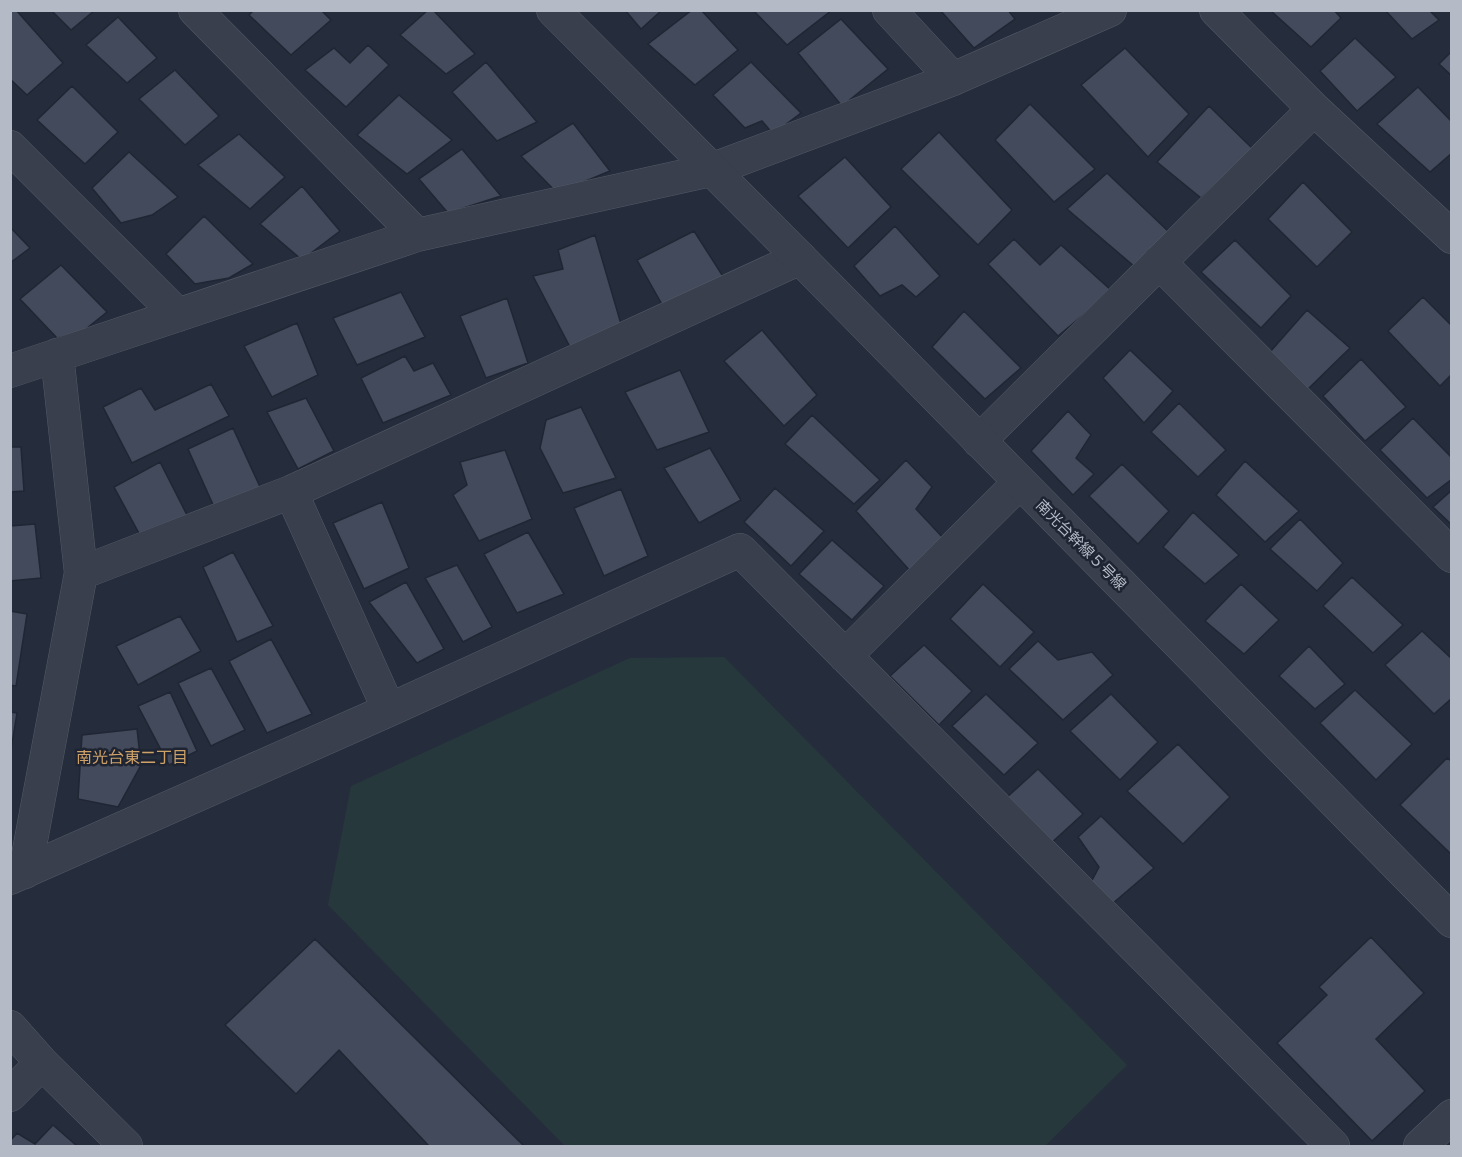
<svg xmlns="http://www.w3.org/2000/svg" width="1462" height="1157" font-family="'Work Sans','Noto Sans JP',sans-serif">
  <style>
    .green { fill: #27383d }
    .building { fill: #424a5b; stroke: #202633; stroke-width: 1.5 }
    .lines { fill: none; stroke-linecap: round; stroke-linejoin: round }
    .minor-casing { stroke: #545a67; stroke-width: 34 }
    .tertiary-casing { stroke: #545a67; stroke-width: 34 }
    .minor { stroke: #393f4c; stroke-width: 33 }
    .tertiary { stroke: #393f4c; stroke-width: 33 }
    .labels { text-anchor: middle; stroke-width: 5; stroke-linejoin: round; paint-order: stroke }
    .street-label { font-size: 15px; fill: #b5bac7; stroke: #1e2431 }
    .neighbourhood-label { font-size: 16px; fill: #cea169; stroke: #1e2431 }
  </style>
  <rect width="100%" height="100%" fill="#252c3c"/>
  <path class="green" d="M 724,657 L 1127,1065 L 1045,1146 L 565,1146 L 328,905 L 351,786 L 630,658 Z"/>
  <path class="building" d="M 11,10 L 16,10 L 63,63 L 27,95 L 10,79 Z
    M 51,10 L 95,10 L 71,30 Z
    M 254,10 L 321,10 L 331,20 L 291,55 L 249,15 Z
    M 428,10 L 433,10 L 475,54 L 446,74 L 400,35 Z
    M 625,10 L 662,10 L 641,29 Z
    M 692,10 L 701,10 L 738,50 L 695,85 L 648,44 Z
    M 753,10 L 832,10 L 787,45 Z
    M 940,10 L 1008,10 L 1015,19 L 974,48 Z
    M 1270,10 L 1334,10 L 1341,18 L 1311,47 Z
    M 1385,10 L 1429,10 L 1439,20 L 1412,39 Z
    M 118,17 L 157,58 L 127,83 L 86,45 Z
    M 841,19 L 888,69 L 842,106 L 798,53 Z
    M 1355,38 L 1396,77 L 1357,111 L 1320,71 Z
    M 368,45 L 389,65 L 346,107 L 305,70 L 334,48 L 350,63 Z
    M 1125,48 L 1189,114 L 1148,157 L 1081,85 Z
    M 1452,51 L 1452,76 L 1439,64 Z
    M 486,62 L 537,122 L 497,141 L 452,92 Z
    M 751,62 L 801,113 L 773,134 L 762,121 L 745,128 L 713,95 Z
    M 175,70 L 219,116 L 185,145 L 139,99 Z
    M 72,86 L 118,132 L 85,164 L 37,120 Z
    M 1418,87 L 1452,122 L 1452,153 L 1430,172 L 1377,124 Z
    M 399,95 L 452,140 L 407,174 L 357,135 Z
    M 1030,104 L 1095,169 L 1054,202 L 995,140 Z
    M 1209,106 L 1253,149 L 1201,198 L 1157,162 Z
    M 573,123 L 610,171 L 557,193 L 521,156 Z
    M 939,132 L 1012,210 L 978,245 L 901,169 Z
    M 239,134 L 285,177 L 250,209 L 198,165 Z
    M 462,149 L 501,196 L 448,213 L 419,179 Z
    M 129,152 L 178,197 L 152,215 L 121,223 L 92,188 Z
    M 845,157 L 891,207 L 848,248 L 798,196 Z
    M 1107,173 L 1169,232 L 1135,267 L 1067,209 Z
    M 1303,182 L 1352,232 L 1317,267 L 1268,219 Z
    M 302,186 L 340,231 L 302,260 L 260,224 Z
    M 204,216 L 253,264 L 229,278 L 195,284 L 166,254 Z
    M 895,226 L 940,276 L 916,297 L 902,285 L 880,296 L 854,266 Z
    M 10,227 L 30,248 L 10,263 Z
    M 694,231 L 724,278 L 664,308 L 637,260 Z
    M 595,235 L 621,324 L 570,347 L 533,276 L 563,269 L 558,250 Z
    M 1014,239 L 1040,265 L 1061,245 L 1112,291 L 1058,336 L 988,264 Z
    M 1235,240 L 1291,296 L 1261,328 L 1201,272 Z
    M 61,265 L 107,312 L 82,332 L 57,338 L 20,299 Z
    M 401,292 L 425,337 L 357,365 L 333,318 Z
    M 1423,297 L 1452,326 L 1452,374 L 1440,386 L 1388,331 Z
    M 507,298 L 528,363 L 486,378 L 460,316 Z
    M 1307,310 L 1350,348 L 1308,389 L 1270,352 Z
    M 964,311 L 1021,368 L 985,399 L 932,347 Z
    M 297,323 L 318,375 L 272,397 L 244,346 Z
    M 762,330 L 817,395 L 784,426 L 724,361 Z
    M 1130,350 L 1173,391 L 1144,423 L 1103,378 Z
    M 405,356 L 414,371 L 433,363 L 451,395 L 383,423 L 361,378 Z
    M 1361,359 L 1406,407 L 1365,441 L 1323,396 Z
    M 680,370 L 709,432 L 657,450 L 625,392 Z
    M 211,384 L 229,416 L 132,463 L 103,407 L 141,388 L 155,410 Z
    M 306,398 L 334,451 L 298,469 L 267,412 Z
    M 1179,403 L 1226,450 L 1198,477 L 1151,432 Z
    M 581,407 L 616,478 L 563,493 L 540,448 L 546,420 Z
    M 1068,411 L 1091,435 L 1076,458 L 1094,474 L 1073,495 L 1031,451 Z
    M 812,415 L 880,480 L 854,504 L 785,444 Z
    M 1413,418 L 1452,458 L 1452,479 L 1427,498 L 1380,450 Z
    M 233,428 L 261,489 L 215,509 L 188,449 Z
    M 10,447 L 21,447 L 24,491 L 10,492 Z
    M 710,448 L 741,500 L 699,523 L 664,468 Z
    M 505,450 L 532,519 L 479,541 L 453,495 L 467,485 L 460,462 Z
    M 906,460 L 932,487 L 916,509 L 946,541 L 912,573 L 856,511 Z
    M 1245,461 L 1299,511 L 1265,542 L 1216,495 Z
    M 160,462 L 188,517 L 141,537 L 114,487 Z
    M 1122,464 L 1169,511 L 1138,544 L 1089,496 Z
    M 775,488 L 824,531 L 791,566 L 744,522 Z
    M 621,489 L 648,556 L 604,576 L 574,508 Z
    M 1452,490 L 1452,525 L 1433,507 Z
    M 382,502 L 409,568 L 364,589 L 333,523 Z
    M 1193,512 L 1239,555 L 1205,584 L 1163,547 Z
    M 1300,519 L 1343,563 L 1317,591 L 1270,549 Z
    M 35,524 L 41,578 L 10,581 L 10,526 Z
    M 528,532 L 564,594 L 517,613 L 484,554 Z
    M 832,540 L 884,586 L 852,620 L 799,574 Z
    M 233,552 L 273,626 L 237,642 L 203,567 Z
    M 457,565 L 492,627 L 463,642 L 425,578 Z
    M 1352,577 L 1403,625 L 1373,653 L 1323,606 Z
    M 406,582 L 444,649 L 417,663 L 369,602 Z
    M 983,584 L 1034,632 L 1000,667 L 950,619 Z
    M 1241,584 L 1279,620 L 1244,654 L 1205,621 Z
    M 10,611 L 27,614 L 16,686 L 10,685 Z
    M 180,616 L 201,651 L 138,685 L 116,646 Z
    M 1422,631 L 1452,659 L 1452,698 L 1434,714 L 1385,665 Z
    M 271,639 L 312,714 L 267,733 L 229,661 Z
    M 1038,641 L 1058,660 L 1092,652 L 1113,675 L 1063,720 L 1009,669 Z
    M 924,645 L 972,691 L 939,725 L 890,676 Z
    M 1309,646 L 1345,684 L 1315,709 L 1279,676 Z
    M 211,668 L 245,730 L 211,746 L 178,683 Z
    M 1355,690 L 1412,744 L 1376,780 L 1320,723 Z
    M 170,692 L 197,751 L 169,765 L 138,706 Z
    M 986,694 L 1038,743 L 1004,775 L 952,726 Z
    M 1111,694 L 1158,742 L 1120,780 L 1070,731 Z
    M 10,712 L 17,713 L 10,756 Z
    M 137,729 L 141,765 L 118,807 L 78,799 L 82,735 Z
    M 1178,744 L 1230,797 L 1183,844 L 1127,791 Z
    M 1447,758 L 1452,761 L 1452,851 L 1450,853 L 1400,805 Z
    M 1038,769 L 1083,814 L 1049,845 L 1006,798 Z
    M 1101,816 L 1154,868 L 1112,904 L 1090,884 L 1099,867 L 1078,837 Z
    M 1371,937 L 1424,993 L 1376,1039 L 1425,1091 L 1372,1141 L 1277,1043 L 1327,995 L 1319,987 Z
    M 315,939 L 524,1146 L 427,1146 L 428,1145 L 339,1050 L 296,1094 L 225,1025 Z
    M 53,1125 L 77,1146 L 10,1146 L 10,1141 L 17,1133 L 35,1144 Z"/>
  <g class="lines">
    <g class="minor-casing">
      <path id="minor" d="M 195,10 L 417,235
        M 889,10 L 953,79
        M 1216,10 L 1314,109 L 1452,237
        M 10,147 L 178,315
        M 1159,262 L 1452,556
        M 57,355 L 81,573
        M 10,371 L 417,235 L 711,170 L 953,79 L 1110,10
        M 979,441 L 1314,109
        M 291,492 L 389,710
        M 845,656 L 1019,483
        M 25,872 L 81,573 L 291,492 L 800,258
        M 10,878 L 389,710 L 740,550 L 1333,1146
        M 10,1027 L 42,1063 L 126,1146
        M 10,1095 L 42,1063
        M 1420,1146 L 1452,1116"/>
    </g>
    <g class="tertiary-casing">
      <path id="tertiary" d="M 553,10 L 800,258 L 1452,921"/>
    </g>
    <use href="#minor" class="minor"/>
    <use href="#tertiary" class="tertiary"/>
  </g>
  <g class="labels">
    <g class="street-label">
      <text transform="translate(1081 545) rotate(45)" y="5">南光台幹線５号線</text>
    </g>
    <g class="neighbourhood-label">
      <text x="132" y="763">南光台東二丁目</text>
    </g>
  </g>
  <rect width="1462" height="1157" fill="none" stroke="#b5bac7" stroke-width="24"/>
</svg>
